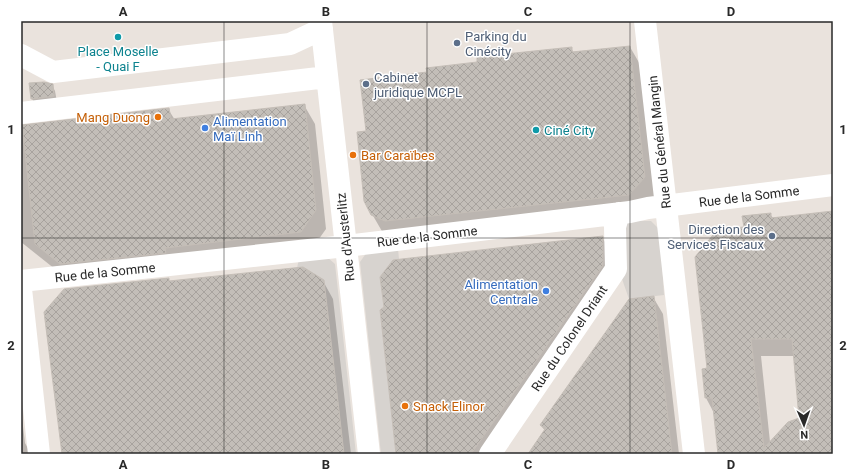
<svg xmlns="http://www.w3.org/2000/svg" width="854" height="475" font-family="Roboto,sans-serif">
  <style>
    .plaza { fill: #d7d3cf }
    .shadow { fill: #0003; fill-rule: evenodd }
    .building { fill: url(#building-cross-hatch); stroke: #c5beb7; fill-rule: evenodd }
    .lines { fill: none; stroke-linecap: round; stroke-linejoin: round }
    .minor { stroke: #fff; stroke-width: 22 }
    .grid { fill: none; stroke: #292929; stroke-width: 1; stroke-opacity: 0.55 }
    .culture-dot { fill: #0f9aa8; stroke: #fff; stroke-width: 1.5 }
    .service-dot { fill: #5c6f8a; stroke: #fff; stroke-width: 1.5 }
    .food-dot { fill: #e8710a; stroke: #fff; stroke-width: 1.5 }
    .shop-dot { fill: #3f7fe0; stroke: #fff; stroke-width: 1.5 }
    .labels { text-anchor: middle; stroke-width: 3; stroke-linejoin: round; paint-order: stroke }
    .service-label { font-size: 13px; fill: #4e5e75; stroke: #fff; text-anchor: start }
    .culture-label { font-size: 13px; fill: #0d838f; stroke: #fff }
    .food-label { font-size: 13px; fill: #c56008; stroke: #fff; text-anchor: start }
    .shop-label { font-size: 13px; fill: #366cbe; stroke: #fff; text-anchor: start }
    .street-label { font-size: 13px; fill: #292929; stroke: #fff }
    .neatline { fill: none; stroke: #292929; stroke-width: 1.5 }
    .grid-label { font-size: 13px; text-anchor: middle; font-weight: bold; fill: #292929 }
  </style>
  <defs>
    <pattern id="building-cross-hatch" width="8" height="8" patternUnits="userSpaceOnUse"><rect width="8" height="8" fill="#c3beb8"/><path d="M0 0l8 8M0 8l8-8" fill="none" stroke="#a8a39e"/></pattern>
  </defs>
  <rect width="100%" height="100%" fill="#eae3dd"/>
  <path class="plaza" d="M 633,221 L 651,221 L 660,230 L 664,295 L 629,299 L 622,279 L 625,224 Z
    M 398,249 L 399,259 L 393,260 L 380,277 L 384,307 L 380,311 L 396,454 L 381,454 L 360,262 L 367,252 Z
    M 327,257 L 335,264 L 356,454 L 344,454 L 324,280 L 303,267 L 297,268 L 299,259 Z"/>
  <path class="shadow" d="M 630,47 L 641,66 L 655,196 L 640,213 L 383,233 L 372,214 L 367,131 L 428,73 L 478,63 L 571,48 L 574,53 Z
    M 30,84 L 52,85 L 55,91 L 57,102 L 35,104 L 32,99 Z
    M 304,105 L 315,124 L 326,229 L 311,250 L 70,281 L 21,242 L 21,126 L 168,109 L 175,120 Z
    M 833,212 L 833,454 L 719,454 L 714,413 L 706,398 L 703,370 L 708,369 L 745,228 L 770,214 L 773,218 ZM 761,356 L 795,356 L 800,418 L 770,442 Z
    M 602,237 L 613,255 L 495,454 L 397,454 Z
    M 168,279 L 170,282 L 323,281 L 333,299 L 351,454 L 63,454 Z
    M 653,297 L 663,314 L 679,454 L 529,454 L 545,431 L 541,425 Z
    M 21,410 L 25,443 L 31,454 L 21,454 Z"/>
  <path class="building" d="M 630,46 L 645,177 L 629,195 L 385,221 L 371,215 L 364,201 L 357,132 L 366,131 L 360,80 L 427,72 L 426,68 L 477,62 L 477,57 L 572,47 L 572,52 Z
    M 44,82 L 53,84 L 54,96 L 31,99 L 29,83 Z
    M 305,104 L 316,210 L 301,232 L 165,248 L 166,253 L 60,264 L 35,244 L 22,125 L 169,108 L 171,119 Z
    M 833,211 L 833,454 L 718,454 L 712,398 L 705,398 L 702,369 L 707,368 L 695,257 L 717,230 L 744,227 L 742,216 L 771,213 L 771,218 ZM 751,339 L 792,339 L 799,418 L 788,422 L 764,448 Z
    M 603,236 L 603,265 L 471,454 L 396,454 L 380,310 L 384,307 L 380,277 L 393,260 Z
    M 303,267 L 324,280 L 344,454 L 62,454 L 44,312 L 64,289 L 169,278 L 169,281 Z
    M 654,296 L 672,454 L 528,454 L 545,429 L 540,425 L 629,299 Z"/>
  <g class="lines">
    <path class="minor" d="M 321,21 L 369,454
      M 645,21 L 694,454
      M 21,55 L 53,72 L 290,44 L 322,29
      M 21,113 L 327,77
      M 21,281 L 346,246 L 630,212 L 648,208 L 833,185
      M 21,289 L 39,454
      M 490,454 L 616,269 L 615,227 L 619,213"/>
  </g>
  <path class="grid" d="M 224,21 L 224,454M 427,21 L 427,454M 630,21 L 630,454M 21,238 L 833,238"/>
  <g class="culture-dot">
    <circle cx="118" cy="37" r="4"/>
    <circle cx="536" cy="130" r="4"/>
  </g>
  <g class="service-dot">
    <circle cx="457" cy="43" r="4"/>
    <circle cx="366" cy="84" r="4"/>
    <circle cx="772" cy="236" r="4"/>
  </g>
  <g class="food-dot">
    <circle cx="158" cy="117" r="4"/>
    <circle cx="353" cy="155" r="4"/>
    <circle cx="405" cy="406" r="4"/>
  </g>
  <g class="shop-dot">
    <circle cx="205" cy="128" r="4"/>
    <circle cx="546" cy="291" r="4"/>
  </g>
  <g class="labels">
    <g class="service-label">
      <text x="465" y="41">Parking du<tspan x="465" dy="15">Cinécity</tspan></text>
      <text x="374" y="82">Cabinet<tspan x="374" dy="15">juridique MCPL</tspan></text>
      <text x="764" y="234" text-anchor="end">Direction des<tspan x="764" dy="15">Services Fiscaux</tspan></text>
    </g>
    <g class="culture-label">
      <text x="118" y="56">Place Moselle<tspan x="118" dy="15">- Quai F</tspan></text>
      <text x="544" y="135" text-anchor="start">Ciné City</text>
    </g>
    <g class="food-label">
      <text x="150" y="122" text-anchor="end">Mang Duong</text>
      <text x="361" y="160">Bar Caraïbes</text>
      <text x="413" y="411">Snack Elinor</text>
    </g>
    <g class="shop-label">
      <text x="213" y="126">Alimentation<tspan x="213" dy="15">Maï Linh</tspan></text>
      <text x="538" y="289" text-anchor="end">Alimentation<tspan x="538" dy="15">Centrale</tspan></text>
    </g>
    <g class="street-label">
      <text transform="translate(659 142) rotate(-96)" y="5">Rue du Général Mangin</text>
      <text transform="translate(749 196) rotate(-7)" y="5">Rue de la Somme</text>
      <text transform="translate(427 236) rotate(-7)" y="5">Rue de la Somme</text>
      <text transform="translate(345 237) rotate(-96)" y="5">Rue d'Austerlitz</text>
      <text transform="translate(105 272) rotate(-6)" y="5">Rue de la Somme</text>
      <text transform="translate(569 338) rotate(-56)" y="5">Rue du Colonel Driant</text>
    </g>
  </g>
  <rect width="854" height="475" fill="none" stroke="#ffffff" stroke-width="44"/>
  <g transform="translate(804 425) rotate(178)" stroke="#ffffff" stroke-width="3" paint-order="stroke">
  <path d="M0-3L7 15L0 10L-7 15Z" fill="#292929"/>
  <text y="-6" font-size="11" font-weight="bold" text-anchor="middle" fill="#292929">N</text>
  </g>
  <rect x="22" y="22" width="810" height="431" class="neatline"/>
  <g class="grid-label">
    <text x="123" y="16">A</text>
    <text x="326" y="16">B</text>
    <text x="528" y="16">C</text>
    <text x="731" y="16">D</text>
    <text x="11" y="134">1</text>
    <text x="843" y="134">1</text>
    <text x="11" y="350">2</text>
    <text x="843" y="350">2</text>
    <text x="123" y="469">A</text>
    <text x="326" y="469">B</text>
    <text x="528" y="469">C</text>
    <text x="731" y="469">D</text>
  </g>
</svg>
